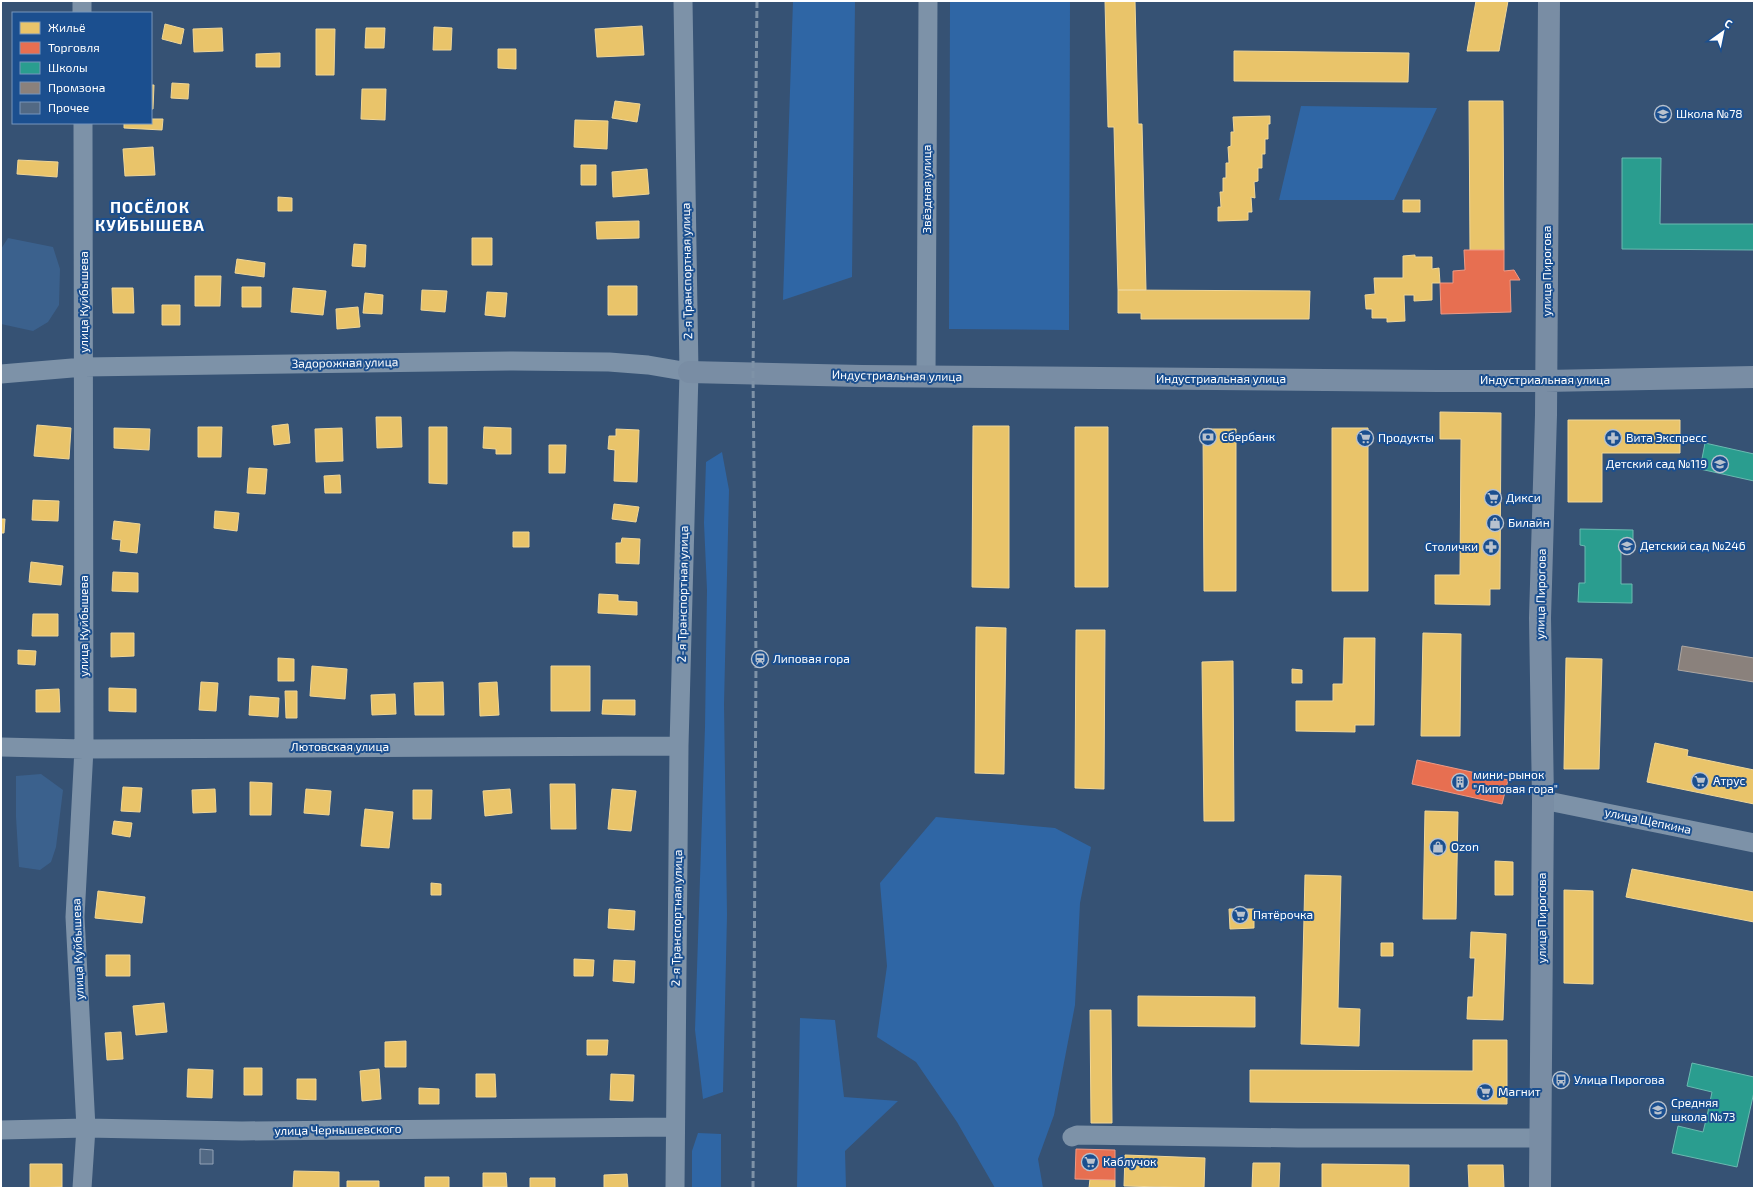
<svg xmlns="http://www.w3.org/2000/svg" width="1755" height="1189" font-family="'Exo 2',sans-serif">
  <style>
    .green { fill: #2f66a5 }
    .water { fill: #3b618d }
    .homes { fill: #e9c46a; stroke: #f0d697 }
    .shops { fill: #e76f51; stroke: #ee9a85 }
    .schools { fill: #2a9d8f; stroke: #6abab1 }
    .industry { fill: #8a817c; stroke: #ada7a3 }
    .building { fill: #526984; stroke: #92a2b6 }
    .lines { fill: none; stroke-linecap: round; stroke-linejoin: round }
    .street { stroke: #7d92a8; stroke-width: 19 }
    .secondary { stroke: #798da4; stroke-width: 22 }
    .rail { stroke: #7e92a7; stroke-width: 3; stroke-dasharray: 7 3; stroke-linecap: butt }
    .labels { text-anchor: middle; stroke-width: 4; stroke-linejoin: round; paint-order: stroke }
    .poi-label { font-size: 12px; fill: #fff; stroke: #1b4f8f; text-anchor: start }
    .street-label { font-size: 12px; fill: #fff; stroke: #1b4f8f }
    .district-label { font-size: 16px; font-weight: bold; letter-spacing: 1px; fill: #fff; stroke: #1b4f8f }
  </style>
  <rect width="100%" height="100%" fill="#365274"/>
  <path class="green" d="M 793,1 L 855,1 L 852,277 L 783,300 Z
    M 950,1 L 1070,1 L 1069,330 L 949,329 Z
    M 1301,106 L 1437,108 L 1394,200 L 1279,200 Z
    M 722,452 L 729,490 L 724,704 L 727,915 L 723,1092 L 703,1099 L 695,1030 L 705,727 L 707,590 L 704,523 L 706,462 Z
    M 936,817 L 1055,828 L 1091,847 L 1080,903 L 1075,1005 L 1054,1115 L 1038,1159 L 1043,1188 L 995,1188 L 957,1122 L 916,1062 L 877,1037 L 887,966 L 880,883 Z
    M 800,1018 L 835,1020 L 844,1097 L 898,1101 L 845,1151 L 846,1188 L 797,1188 Z
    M 698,1133 L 721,1134 L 721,1188 L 692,1188 L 692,1151 Z"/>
  <path class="water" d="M 8,238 L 53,247 L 60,269 L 59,305 L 48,322 L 33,331 L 1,324 L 1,249 Z
    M 41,774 L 63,790 L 56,847 L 51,862 L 40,870 L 19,867 L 16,817 L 16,776 Z"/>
  <path class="homes" d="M 1105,1 L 1135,1 L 1138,124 L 1142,124 L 1146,290 L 1118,290 L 1114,127 L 1108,127 Z
    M 1476,1 L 1508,1 L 1499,51 L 1467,51 Z
    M 165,24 L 184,29 L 181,44 L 162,39 Z
    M 642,26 L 644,55 L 597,57 L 595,29 Z
    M 434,27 L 452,28 L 451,50 L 433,50 Z
    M 222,28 L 223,51 L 194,52 L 193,29 Z
    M 366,28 L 385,28 L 384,48 L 365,48 Z
    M 316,29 L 335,29 L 334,75 L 316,75 Z
    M 498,49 L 516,49 L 516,69 L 498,68 Z
    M 1234,51 L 1409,53 L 1408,82 L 1234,81 Z
    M 280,53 L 280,67 L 256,67 L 256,54 Z
    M 172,83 L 189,84 L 188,99 L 171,98 Z
    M 151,85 L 154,85 L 153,109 L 151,109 Z
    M 362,89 L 386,89 L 385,120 L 361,119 Z
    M 615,101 L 640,104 L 637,122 L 612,118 Z
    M 1469,101 L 1503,101 L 1504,250 L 1470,251 Z
    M 1270,116 L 1270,124 L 1268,124 L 1268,139 L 1265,139 L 1265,154 L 1262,154 L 1262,168 L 1258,168 L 1258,181 L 1254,182 L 1255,198 L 1251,197 L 1252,212 L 1248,212 L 1248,220 L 1218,221 L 1218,207 L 1221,207 L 1220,192 L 1223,192 L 1223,178 L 1226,178 L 1226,163 L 1229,163 L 1228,147 L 1231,146 L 1231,132 L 1234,132 L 1233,117 Z
    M 151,119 L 163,119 L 162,130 L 124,128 L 124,123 L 151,123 Z
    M 575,120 L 608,121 L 607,149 L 574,147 Z
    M 153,147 L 155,175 L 125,176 L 123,149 Z
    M 18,160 L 58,162 L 57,177 L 17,174 Z
    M 581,165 L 596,165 L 596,185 L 581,185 Z
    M 647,169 L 649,194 L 613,197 L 612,172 Z
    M 278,197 L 292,198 L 292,211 L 278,211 Z
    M 1403,200 L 1420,200 L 1420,212 L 1403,212 Z
    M 639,221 L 639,238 L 597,239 L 596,222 Z
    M 472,238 L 492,238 L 492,265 L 472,265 Z
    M 354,244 L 366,245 L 365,267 L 352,266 Z
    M 1415,255 L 1415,257 L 1432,257 L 1432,269 L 1439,268 L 1440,283 L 1432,283 L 1432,300 L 1414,301 L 1414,295 L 1404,295 L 1405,321 L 1387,322 L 1387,318 L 1372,318 L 1372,309 L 1366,309 L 1365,295 L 1375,294 L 1374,278 L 1403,278 L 1403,256 Z
    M 237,259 L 265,263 L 264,277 L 235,273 Z
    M 195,276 L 221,276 L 220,306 L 195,306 Z
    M 608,286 L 637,286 L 637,315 L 608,315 Z
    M 242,287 L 261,287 L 261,307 L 242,307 Z
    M 112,288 L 133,288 L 134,313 L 113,313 Z
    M 293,288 L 326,291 L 323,315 L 291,312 Z
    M 422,290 L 447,291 L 445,312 L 421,310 Z
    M 1118,290 L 1310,291 L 1309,319 L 1141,319 L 1141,313 L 1118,313 Z
    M 487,292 L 507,293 L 505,317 L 485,315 Z
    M 365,293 L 383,295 L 382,314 L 363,313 Z
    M 162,305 L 180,305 L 180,325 L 162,325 Z
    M 358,307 L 360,327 L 337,329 L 336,309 Z
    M 1440,412 L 1501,413 L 1500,589 L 1490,589 L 1490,605 L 1435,604 L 1435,575 L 1460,575 L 1461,439 L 1440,439 Z
    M 376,417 L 401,417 L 402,447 L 377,448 Z
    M 1568,420 L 1680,420 L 1680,453 L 1602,453 L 1602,502 L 1568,502 Z
    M 288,424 L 290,443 L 274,445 L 272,426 Z
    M 37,425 L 71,428 L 69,459 L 34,456 Z
    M 973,426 L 1009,426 L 1009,588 L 972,587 Z
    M 198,427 L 222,427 L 221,457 L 198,457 Z
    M 429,427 L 447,427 L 447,484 L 429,483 Z
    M 484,427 L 511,428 L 511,454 L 496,454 L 496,449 L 483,448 Z
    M 1075,427 L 1108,427 L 1108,587 L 1075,587 Z
    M 114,428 L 150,429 L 149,450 L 114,448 Z
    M 342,428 L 343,461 L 316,462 L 315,429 Z
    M 1332,428 L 1368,428 L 1368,591 L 1332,591 Z
    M 616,429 L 639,430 L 637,482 L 614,481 L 615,450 L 608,449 L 609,436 L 616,436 Z
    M 1203,429 L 1236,429 L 1236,591 L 1204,591 Z
    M 549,445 L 566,445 L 565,473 L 549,473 Z
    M 249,468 L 267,469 L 265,494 L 247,493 Z
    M 340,475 L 341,493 L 325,493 L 324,476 Z
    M 33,500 L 59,501 L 58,521 L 32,520 Z
    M 614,504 L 639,507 L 636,522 L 612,519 Z
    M 215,511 L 239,513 L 237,531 L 214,528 Z
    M 1,519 L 5,519 L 4,533 L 1,533 Z
    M 114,521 L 140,524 L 137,553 L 120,551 L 121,540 L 112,539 Z
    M 513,532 L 529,532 L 529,547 L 513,547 Z
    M 622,538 L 640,539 L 639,564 L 616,563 L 616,543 L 621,543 Z
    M 31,562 L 63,566 L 61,585 L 29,582 Z
    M 113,572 L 138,573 L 138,592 L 112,591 Z
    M 599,594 L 618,595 L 618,601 L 637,602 L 637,615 L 598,613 Z
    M 33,614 L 58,614 L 58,636 L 32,636 Z
    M 976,627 L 1006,628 L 1004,774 L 975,773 Z
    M 1076,630 L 1105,630 L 1104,789 L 1075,788 Z
    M 111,633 L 134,633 L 134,656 L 111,657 Z
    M 1423,633 L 1461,634 L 1460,736 L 1421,736 Z
    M 1344,638 L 1375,638 L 1374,725 L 1355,725 L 1355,732 L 1296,731 L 1296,701 L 1333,701 L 1333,684 L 1343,684 Z
    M 18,650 L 36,651 L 35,665 L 18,664 Z
    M 278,658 L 294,659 L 294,681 L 278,681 Z
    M 1566,658 L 1602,659 L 1599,769 L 1564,769 Z
    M 1233,661 L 1234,821 L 1204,821 L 1202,662 Z
    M 312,666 L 347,669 L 345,699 L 310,696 Z
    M 551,666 L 590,666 L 590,711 L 551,711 Z
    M 1292,669 L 1302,670 L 1302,683 L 1292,683 Z
    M 201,682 L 218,683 L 216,711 L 199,710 Z
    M 443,682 L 444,715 L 415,715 L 414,683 Z
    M 497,682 L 499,715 L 480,716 L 479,683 Z
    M 109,688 L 136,689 L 136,712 L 109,711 Z
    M 59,689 L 60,712 L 36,712 L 36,690 Z
    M 285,691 L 297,691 L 297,718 L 286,718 Z
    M 395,694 L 396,714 L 372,715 L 371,695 Z
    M 250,696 L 279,698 L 278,717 L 249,715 Z
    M 603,700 L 635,700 L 635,715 L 602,714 Z
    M 1655,743 L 1688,750 L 1687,756 L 1754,770 L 1754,804 L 1647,782 Z
    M 250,782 L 272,783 L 271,815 L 250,815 Z
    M 550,784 L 575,784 L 576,829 L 551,829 Z
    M 123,787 L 142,788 L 140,812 L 121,811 Z
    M 215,789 L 216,812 L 193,813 L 192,790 Z
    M 306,789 L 331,791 L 329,815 L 304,813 Z
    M 510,789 L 512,813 L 485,816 L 483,791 Z
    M 612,789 L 636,791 L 631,831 L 608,829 Z
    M 413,790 L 432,790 L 431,819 L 413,819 Z
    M 365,809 L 393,812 L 389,848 L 361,846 Z
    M 1425,811 L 1458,812 L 1456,919 L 1423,919 Z
    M 114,821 L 132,823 L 130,837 L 112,834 Z
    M 1495,861 L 1513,862 L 1513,895 L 1495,895 Z
    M 1632,869 L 1754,892 L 1754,922 L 1626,897 Z
    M 1305,875 L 1341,876 L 1338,1008 L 1360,1009 L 1359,1046 L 1301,1044 Z
    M 431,883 L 441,884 L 441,895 L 431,895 Z
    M 1564,890 L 1593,891 L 1593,984 L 1564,983 Z
    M 98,891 L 145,897 L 142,923 L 95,918 Z
    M 609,909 L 635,911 L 634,930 L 608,928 Z
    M 1229,909 L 1254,909 L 1254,928 L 1230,929 Z
    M 1471,932 L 1506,934 L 1503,1020 L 1467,1019 L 1468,997 L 1473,997 L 1475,958 L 1470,958 Z
    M 1381,943 L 1393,943 L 1393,956 L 1381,956 Z
    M 106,955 L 130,955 L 130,976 L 106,976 Z
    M 574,959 L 594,960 L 593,976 L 574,976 Z
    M 614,960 L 635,961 L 634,983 L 613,981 Z
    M 1138,996 L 1255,997 L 1255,1027 L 1138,1026 Z
    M 164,1003 L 167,1032 L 136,1035 L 133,1006 Z
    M 1090,1010 L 1111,1010 L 1112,1123 L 1091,1123 Z
    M 121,1032 L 123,1059 L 107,1060 L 105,1033 Z
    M 587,1040 L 608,1040 L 607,1055 L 587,1055 Z
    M 1473,1040 L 1507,1040 L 1507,1104 L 1250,1102 L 1250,1070 L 1473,1071 Z
    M 406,1041 L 406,1067 L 385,1067 L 385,1042 Z
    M 244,1068 L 262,1068 L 262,1095 L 244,1095 Z
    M 188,1069 L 213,1070 L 212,1098 L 187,1097 Z
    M 379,1069 L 381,1099 L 362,1101 L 360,1071 Z
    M 476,1074 L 495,1074 L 496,1097 L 476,1097 Z
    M 611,1074 L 634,1075 L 633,1101 L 610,1100 Z
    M 297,1079 L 316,1079 L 316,1100 L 297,1099 Z
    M 419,1088 L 439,1089 L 439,1104 L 419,1104 Z
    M 1125,1155 L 1205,1158 L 1204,1188 L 1124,1186 Z
    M 1253,1163 L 1280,1163 L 1279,1188 L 1252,1188 Z
    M 30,1164 L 62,1164 L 62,1187 L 30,1188 Z
    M 1322,1164 L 1409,1165 L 1409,1188 L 1322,1188 Z
    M 1468,1165 L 1503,1165 L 1504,1188 L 1469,1188 Z
    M 294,1171 L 339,1172 L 339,1188 L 293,1188 Z
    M 483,1173 L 506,1173 L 507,1187 L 483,1187 Z
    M 627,1174 L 628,1188 L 604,1188 L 604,1175 Z
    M 425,1177 L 449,1177 L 449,1188 L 425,1188 Z
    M 530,1178 L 555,1178 L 555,1188 L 530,1188 Z
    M 1090,1179 L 1115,1180 L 1115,1188 L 1089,1188 Z
    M 347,1181 L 379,1181 L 379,1188 L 347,1188 Z"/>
  <path class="shops" d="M 1464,250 L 1504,250 L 1504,271 L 1514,270 L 1520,280 L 1510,280 L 1511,312 L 1441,314 L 1440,283 L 1453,283 L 1453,271 L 1465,270 Z
    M 1417,760 L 1508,780 L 1502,804 L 1412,784 Z
    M 1076,1149 L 1115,1150 L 1115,1180 L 1075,1179 Z"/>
  <path class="schools" d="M 1622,158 L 1661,158 L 1660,224 L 1754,224 L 1754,250 L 1622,249 Z
    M 1705,443 L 1754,454 L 1754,481 L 1700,469 Z
    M 1580,529 L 1633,530 L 1633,548 L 1621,548 L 1621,584 L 1632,584 L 1632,603 L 1578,602 L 1579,583 L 1585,583 L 1585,546 L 1580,545 Z
    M 1692,1063 L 1754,1077 L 1754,1092 L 1737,1167 L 1672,1153 L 1678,1126 L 1703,1132 L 1707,1116 L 1712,1092 L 1687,1086 Z"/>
  <path class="industry" d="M 1682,646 L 1754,658 L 1754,682 L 1678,670 Z"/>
  <path class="building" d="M 200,1149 L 213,1150 L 213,1164 L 200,1164 Z"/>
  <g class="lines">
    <path class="street" d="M 82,1 L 82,13
      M 1,374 L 84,367 L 513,361 L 609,362 L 648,365 L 689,372
      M 926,377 L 928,1
      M 1,747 L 84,749 L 679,746
      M 1543,800 L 1754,843
      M 1,1130 L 86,1128 L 242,1131 L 675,1127
      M 1072,1137 L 1077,1135 L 1298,1138 L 1540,1138
      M 82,1188 L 86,1128 L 75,917 L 84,749 L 83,123
      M 675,1188 L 679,746 L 689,372 L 683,1"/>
    <path class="secondary" d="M 689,372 L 862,376 L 1436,381 L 1545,381 L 1754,377
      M 1540,1188 L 1543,800 L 1540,618 L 1546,415 L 1549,1"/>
    <path class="rail" d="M 753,1188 L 756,659 L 753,373 L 757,1"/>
  </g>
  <defs>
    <g id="school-ring" transform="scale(0.9)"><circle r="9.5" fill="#1b4f8f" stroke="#b9c2ce" stroke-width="1.5"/><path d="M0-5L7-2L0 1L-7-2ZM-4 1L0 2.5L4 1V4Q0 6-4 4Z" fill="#b9c2ce"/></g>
    <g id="bank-ring" transform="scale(0.9)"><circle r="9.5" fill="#1b4f8f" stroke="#b9c2ce" stroke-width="1.5"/><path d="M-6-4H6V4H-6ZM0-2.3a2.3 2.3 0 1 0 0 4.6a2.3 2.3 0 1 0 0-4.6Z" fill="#b9c2ce"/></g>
    <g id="supermarket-ring" transform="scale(0.9)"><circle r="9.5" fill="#1b4f8f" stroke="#b9c2ce" stroke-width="1.5"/><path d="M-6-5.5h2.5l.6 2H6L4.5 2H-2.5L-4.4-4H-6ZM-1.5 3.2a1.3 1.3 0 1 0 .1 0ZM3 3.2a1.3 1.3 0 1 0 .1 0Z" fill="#b9c2ce"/></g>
    <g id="pharmacy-ring" transform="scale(0.9)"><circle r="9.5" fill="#1b4f8f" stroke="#b9c2ce" stroke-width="1.5"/><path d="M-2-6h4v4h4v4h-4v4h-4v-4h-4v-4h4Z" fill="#b9c2ce"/></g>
    <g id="shop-ring" transform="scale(0.9)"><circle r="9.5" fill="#1b4f8f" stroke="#b9c2ce" stroke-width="1.5"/><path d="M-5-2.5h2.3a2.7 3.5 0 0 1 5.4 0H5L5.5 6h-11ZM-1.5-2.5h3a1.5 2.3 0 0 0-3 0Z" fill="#b9c2ce"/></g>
    <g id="station-ring" transform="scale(0.9)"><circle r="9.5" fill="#1b4f8f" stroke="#b9c2ce" stroke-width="1.5"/><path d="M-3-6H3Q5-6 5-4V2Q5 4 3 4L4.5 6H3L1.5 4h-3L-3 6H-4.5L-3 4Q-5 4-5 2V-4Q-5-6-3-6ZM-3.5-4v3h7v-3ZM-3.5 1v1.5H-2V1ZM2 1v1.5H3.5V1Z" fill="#b9c2ce"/></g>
    <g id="building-ring" transform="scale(0.9)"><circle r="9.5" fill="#1b4f8f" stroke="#b9c2ce" stroke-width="1.5"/><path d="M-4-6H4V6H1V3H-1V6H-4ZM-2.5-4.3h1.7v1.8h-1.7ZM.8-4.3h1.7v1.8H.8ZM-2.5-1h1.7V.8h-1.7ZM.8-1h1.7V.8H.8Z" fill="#b9c2ce"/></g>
    <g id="bus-ring" transform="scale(0.9)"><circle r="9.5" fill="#1b4f8f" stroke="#b9c2ce" stroke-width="1.5"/><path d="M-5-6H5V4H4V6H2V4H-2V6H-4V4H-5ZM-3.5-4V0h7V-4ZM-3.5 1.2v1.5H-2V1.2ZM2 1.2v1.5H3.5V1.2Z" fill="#b9c2ce"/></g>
  </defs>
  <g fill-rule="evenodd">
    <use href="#school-ring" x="1663" y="114"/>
    <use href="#bank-ring" x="1208" y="437"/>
    <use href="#supermarket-ring" x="1365" y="438"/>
    <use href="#pharmacy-ring" x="1613" y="438"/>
    <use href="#school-ring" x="1720" y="464"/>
    <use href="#supermarket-ring" x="1493" y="498"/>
    <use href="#shop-ring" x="1495" y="523"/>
    <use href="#school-ring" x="1627" y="546"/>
    <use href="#pharmacy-ring" x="1491" y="547"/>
    <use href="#station-ring" x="760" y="659"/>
    <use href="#supermarket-ring" x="1700" y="781"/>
    <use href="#building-ring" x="1460" y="782"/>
    <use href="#shop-ring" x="1438" y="847"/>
    <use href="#supermarket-ring" x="1240" y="915"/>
    <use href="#bus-ring" x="1561" y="1080"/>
    <use href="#supermarket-ring" x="1485" y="1092"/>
    <use href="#school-ring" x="1658" y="1110"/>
    <use href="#supermarket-ring" x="1090" y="1162"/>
  </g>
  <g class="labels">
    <g class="poi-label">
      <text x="1676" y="118">Школа №78</text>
      <text x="1221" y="441">Сбербанк</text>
      <text x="1378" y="442">Продукты</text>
      <text x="1626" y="442">Вита Экспресс</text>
      <text x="1707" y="468" text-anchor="end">Детский сад №119</text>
      <text x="1506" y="502">Дикси</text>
      <text x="1508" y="527">Билайн</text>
      <text x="1640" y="550">Детский сад №246</text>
      <text x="1478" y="551" text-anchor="end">Столички</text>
      <text x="773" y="663">Липовая гора</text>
      <text x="1473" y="779">мини-рынок<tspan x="1473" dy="14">"Липовая гора"</tspan></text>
      <text x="1713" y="785">Атрус</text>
      <text x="1451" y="851">Ozon</text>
      <text x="1253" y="919">Пятёрочка</text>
      <text x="1574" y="1084">Улица Пирогова</text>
      <text x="1498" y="1096">Магнит</text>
      <text x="1671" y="1107">Средняя<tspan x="1671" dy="14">школа №73</tspan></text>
      <text x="1103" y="1166">Каблучок</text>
    </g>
    <g class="street-label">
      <text transform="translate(927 189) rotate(-90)" y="4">Звёздная улица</text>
      <text transform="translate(687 271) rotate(-91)" y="4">2-я Транспортная улица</text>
      <text transform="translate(1547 271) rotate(-90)" y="4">улица Пирогова</text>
      <text transform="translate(84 302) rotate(-90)" y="4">улица Куйбышева</text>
      <text transform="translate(345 363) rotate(-1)" y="4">Задорожная улица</text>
      <text transform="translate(897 376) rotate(1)" y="4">Индустриальная улица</text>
      <text x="1221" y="383">Индустриальная улица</text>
      <text x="1545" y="384">Индустриальная улица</text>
      <text transform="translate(683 594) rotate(-89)" y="4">2-я Транспортная улица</text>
      <text transform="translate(1541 594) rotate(-89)" y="4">улица Пирогова</text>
      <text transform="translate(84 626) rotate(-90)" y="4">улица Куйбышева</text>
      <text x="340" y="751">Лютовская улица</text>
      <text transform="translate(1648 821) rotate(12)" y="4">улица Щепкина</text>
      <text transform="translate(677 918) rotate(-89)" y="4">2-я Транспортная улица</text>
      <text transform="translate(1542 918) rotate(-90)" y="4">улица Пирогова</text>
      <text transform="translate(78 949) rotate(-92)" y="4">улица Куйбышева</text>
      <text transform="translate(338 1130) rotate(-1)" y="4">улица Чернышевского</text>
    </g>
    <g class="district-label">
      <text x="150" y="213">ПОСЁЛОК<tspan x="150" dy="18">КУЙБЫШЕВА</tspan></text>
    </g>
  </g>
  <rect width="1755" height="1189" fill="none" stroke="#ffffff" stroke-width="4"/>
  <rect x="12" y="12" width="140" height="112" fill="#1b4f8f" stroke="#7695bc"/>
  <rect x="20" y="22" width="20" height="12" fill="#e9c46a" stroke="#7695bc"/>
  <text x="48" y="32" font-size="12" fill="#ffffff">Жильё</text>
  <rect x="20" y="42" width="20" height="12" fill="#e76f51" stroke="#7695bc"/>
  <text x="48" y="52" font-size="12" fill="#ffffff">Торговля</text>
  <rect x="20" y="62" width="20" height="12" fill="#2a9d8f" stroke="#7695bc"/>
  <text x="48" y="72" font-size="12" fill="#ffffff">Школы</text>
  <rect x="20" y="82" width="20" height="12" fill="#8a817c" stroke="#7695bc"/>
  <text x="48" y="92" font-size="12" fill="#ffffff">Промзона</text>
  <rect x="20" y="102" width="20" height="12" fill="#526984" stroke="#7695bc"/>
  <text x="48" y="112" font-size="12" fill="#ffffff">Прочее</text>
  <g transform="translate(1723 32) rotate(33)" stroke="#1b4f8f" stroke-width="3" paint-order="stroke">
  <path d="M0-3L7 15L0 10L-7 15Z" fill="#ffffff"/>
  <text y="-6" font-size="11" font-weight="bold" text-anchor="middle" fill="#ffffff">С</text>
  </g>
</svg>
